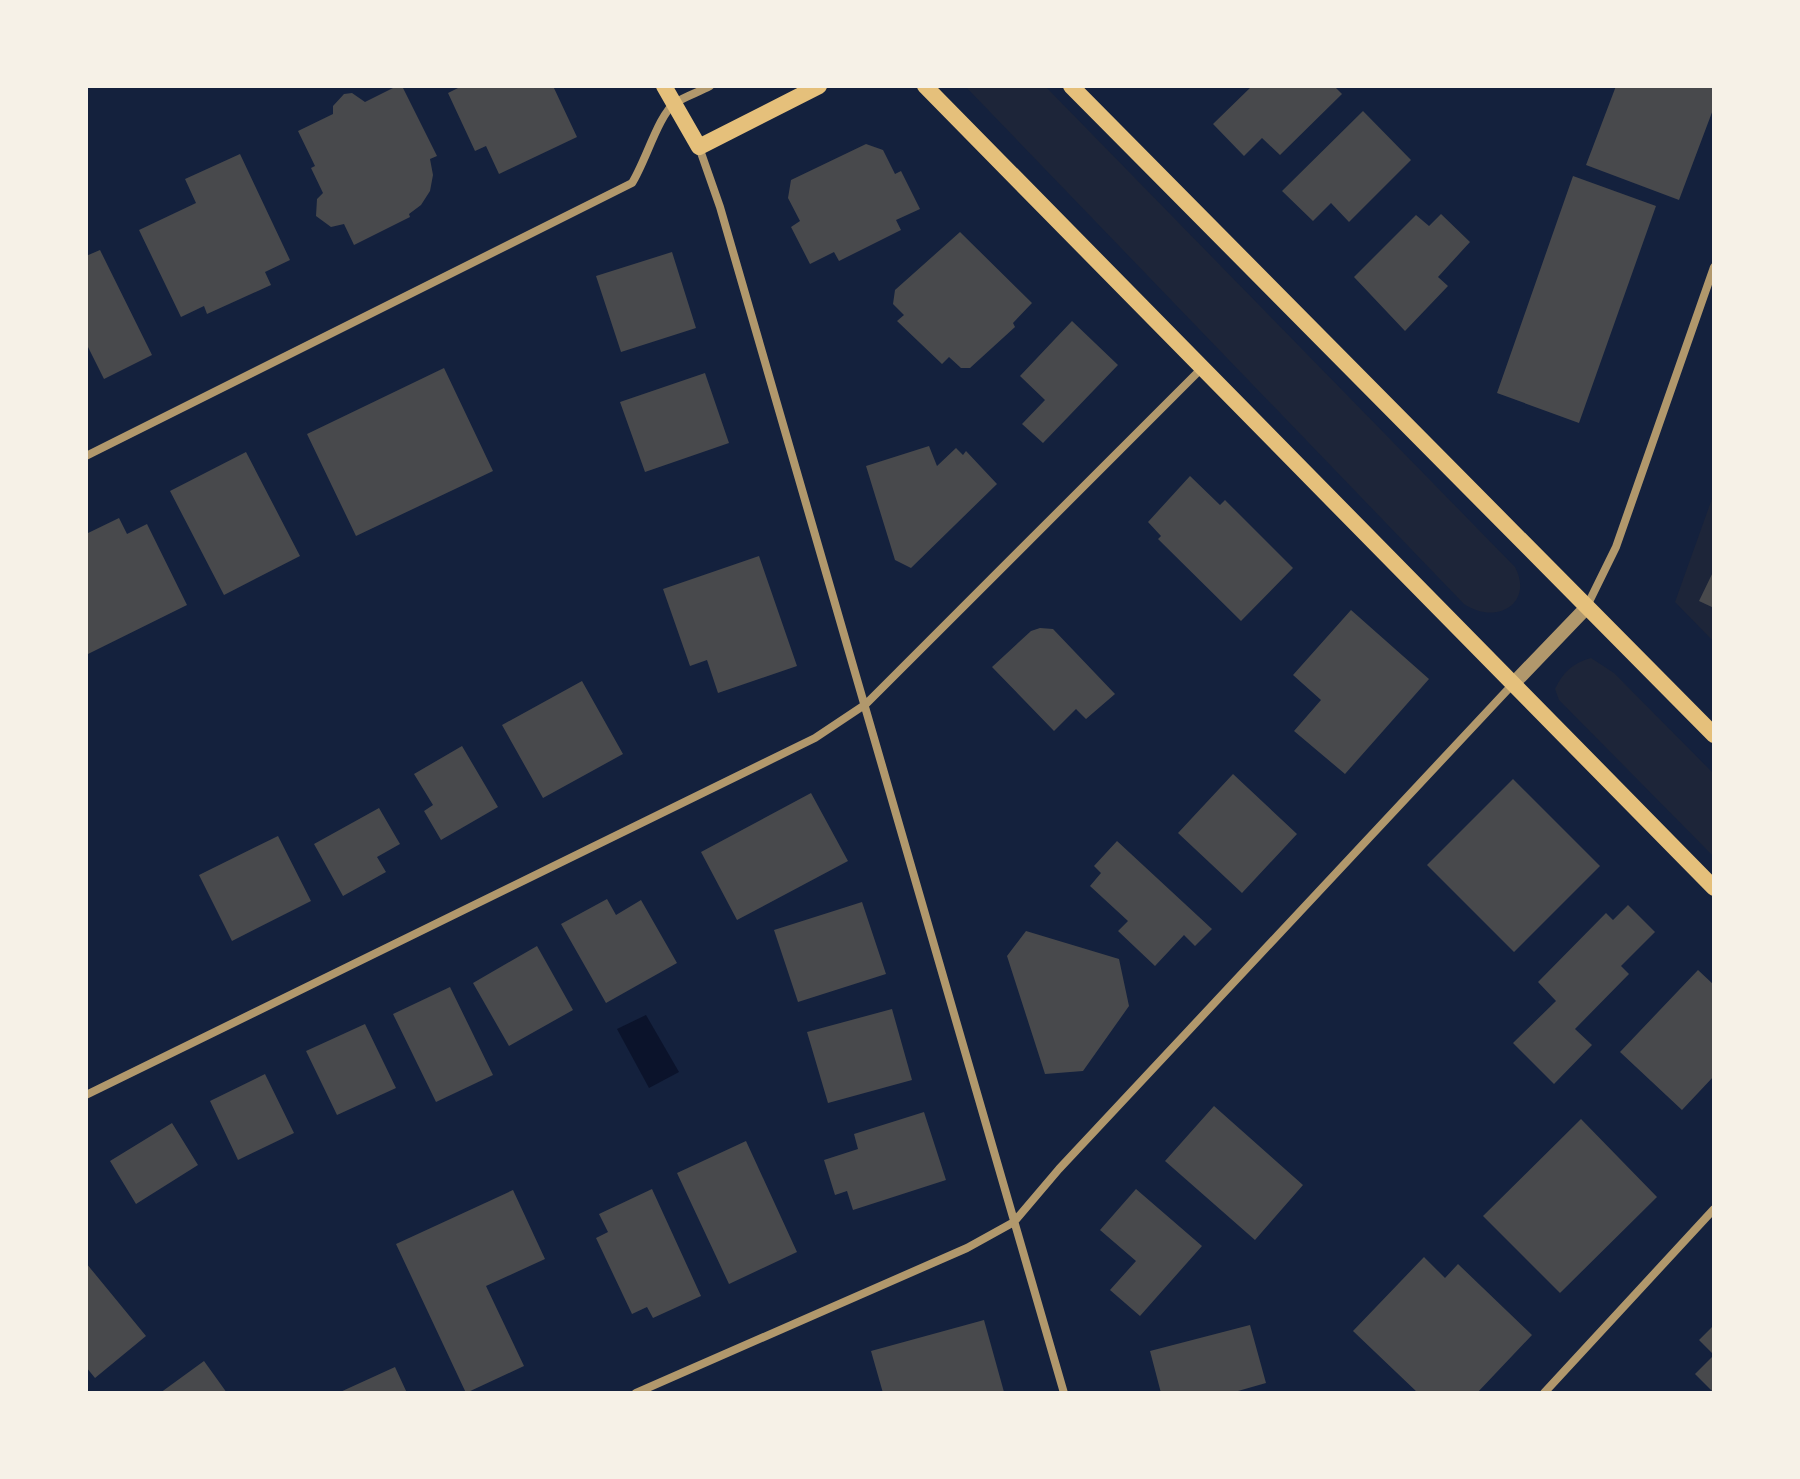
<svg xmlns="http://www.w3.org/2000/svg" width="1800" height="1479" font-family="Karla,sans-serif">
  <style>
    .green { fill: #1d2539 }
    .water { fill: #0b132b }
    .building { fill: #48494c }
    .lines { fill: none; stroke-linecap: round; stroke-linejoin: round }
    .minor { stroke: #b1986c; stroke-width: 8 }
    .tertiary { stroke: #b1986c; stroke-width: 14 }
    .secondary { stroke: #e5c07b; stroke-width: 16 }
  </style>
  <rect width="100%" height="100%" fill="#14213d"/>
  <path class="green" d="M 965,86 L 1045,86 L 1515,567 C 1534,603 1497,626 1464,604 Z
    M 1714,493 L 1714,642 L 1675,602 Z
    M 1591,658 L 1614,673 L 1714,774 L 1714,857 L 1559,700 L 1555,689 C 1563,672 1573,663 1591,658 Z"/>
  <path class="water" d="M 646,1015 L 679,1072 L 649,1088 L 617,1029 Z"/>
  <path class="building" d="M 397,86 L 402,86 L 437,156 L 430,159 L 433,175 L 430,191 L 421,205 L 409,214 L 410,217 L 354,245 L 344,224 L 331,227 L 316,216 L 317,199 L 323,193 L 311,168 L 315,166 L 298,131 L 333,114 L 333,106 L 344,94 L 352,93 L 365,102 Z
    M 462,86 L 553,86 L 577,137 L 499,174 L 486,146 L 475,151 L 448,93 Z
    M 1252,86 L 1334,86 L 1342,94 L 1280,155 L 1262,138 L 1244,156 L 1213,124 Z
    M 1616,86 L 1714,86 L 1714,107 L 1679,200 L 1586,165 Z
    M 1363,111 L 1411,160 L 1349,222 L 1331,203 L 1313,221 L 1282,191 Z
    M 866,144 L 883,150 L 895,174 L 901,171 L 920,209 L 896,220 L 901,230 L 839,261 L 834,252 L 810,264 L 791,227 L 800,221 L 788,198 L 791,180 Z
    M 240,154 L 290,260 L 265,272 L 271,285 L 207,314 L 204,306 L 181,317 L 139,230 L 196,203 L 185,179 Z
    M 1573,176 L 1656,206 L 1579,423 L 1497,393 Z
    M 1441,214 L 1470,242 L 1438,277 L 1448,286 L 1405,331 L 1354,277 L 1416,215 L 1429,226 Z
    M 960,232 L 1032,303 L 1013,323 L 1015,327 L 970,368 L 961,368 L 949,357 L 942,364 L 897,321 L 904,315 L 893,304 L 895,290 Z
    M 100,250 L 152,355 L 104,379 L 86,343 L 86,256 Z
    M 672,252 L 696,328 L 621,352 L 596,276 Z
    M 1072,321 L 1118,365 L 1043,443 L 1022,424 L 1045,400 L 1020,376 Z
    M 444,368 L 493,471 L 356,536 L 307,434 Z
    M 705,373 L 729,443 L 645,472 L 620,402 Z
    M 929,446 L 937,466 L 956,448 L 963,455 L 966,451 L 997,484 L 911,568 L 895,560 L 866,466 Z
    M 246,452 L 300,556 L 224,595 L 170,491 Z
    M 1190,476 L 1220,505 L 1225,500 L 1293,568 L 1241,621 L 1158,539 L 1161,536 L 1148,522 Z
    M 119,518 L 127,534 L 147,524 L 187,605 L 88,654 L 86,534 Z
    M 759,556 L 797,666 L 718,693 L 707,660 L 690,666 L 663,589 Z
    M 1714,570 L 1714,608 L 1699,601 Z
    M 1351,610 L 1429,679 L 1345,774 L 1294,731 L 1321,700 L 1293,675 Z
    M 1040,628 L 1053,629 L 1115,694 L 1086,719 L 1076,709 L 1054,731 L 992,667 L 1031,631 Z
    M 582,681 L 623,754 L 543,798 L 502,725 Z
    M 462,746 L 498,807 L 441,840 L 424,811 L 433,805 L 414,774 Z
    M 1233,774 L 1297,834 L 1242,893 L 1178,833 Z
    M 1513,779 L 1600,866 L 1514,952 L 1427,865 Z
    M 811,793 L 848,861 L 737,920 L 701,852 Z
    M 379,808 L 400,844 L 377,857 L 386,872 L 343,896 L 314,844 Z
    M 278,836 L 311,901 L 232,941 L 199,875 Z
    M 1117,841 L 1212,929 L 1195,946 L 1184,935 L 1155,966 L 1118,931 L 1128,921 L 1090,886 L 1101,873 L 1094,866 Z
    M 607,899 L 616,915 L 641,900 L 677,963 L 606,1003 L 561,924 Z
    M 862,902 L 886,974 L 798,1002 L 774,930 Z
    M 1628,905 L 1655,932 L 1621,966 L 1629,974 L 1575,1029 L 1592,1045 L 1554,1084 L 1513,1043 L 1556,1001 L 1538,982 L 1606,913 L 1613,920 Z
    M 1026,931 L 1119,959 L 1129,1006 L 1083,1071 L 1045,1074 L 1007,956 Z
    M 537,946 L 573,1010 L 509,1046 L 473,983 Z
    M 1698,970 L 1714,985 L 1714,1076 L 1682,1110 L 1620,1052 Z
    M 450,987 L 493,1075 L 436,1102 L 393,1014 Z
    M 892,1009 L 912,1080 L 828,1103 L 807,1032 Z
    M 365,1024 L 396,1088 L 337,1115 L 306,1051 Z
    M 265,1074 L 294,1133 L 238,1160 L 210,1101 Z
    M 1214,1106 L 1303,1185 L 1255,1240 L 1165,1161 Z
    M 924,1112 L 946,1180 L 853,1210 L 847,1191 L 835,1195 L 824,1160 L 858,1149 L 854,1134 Z
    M 1581,1119 L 1657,1197 L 1560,1293 L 1483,1216 Z
    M 172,1123 L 198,1165 L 136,1204 L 110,1161 Z
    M 746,1141 L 797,1252 L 729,1284 L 677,1173 Z
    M 652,1189 L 701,1296 L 653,1318 L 647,1307 L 632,1314 L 596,1238 L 608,1232 L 599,1214 Z
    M 1136,1189 L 1202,1246 L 1140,1316 L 1110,1290 L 1136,1261 L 1100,1230 Z
    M 513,1190 L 545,1259 L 486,1286 L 524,1366 L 466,1393 L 396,1244 Z
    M 1424,1257 L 1445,1278 L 1458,1264 L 1532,1335 L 1477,1393 L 1418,1393 L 1353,1331 Z
    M 86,1263 L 146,1336 L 95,1378 L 86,1367 Z
    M 984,1320 L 1004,1392 L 883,1393 L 871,1351 Z
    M 1250,1325 L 1266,1383 L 1231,1393 L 1161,1393 L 1150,1351 Z
    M 1714,1325 L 1714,1393 L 1695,1374 L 1714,1355 L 1699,1340 Z
    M 204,1361 L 227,1393 L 160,1393 Z
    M 395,1367 L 407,1393 L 338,1393 Z"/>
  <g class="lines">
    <path class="minor" d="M 699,147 L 720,207 L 1064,1393
      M 86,456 L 632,183 C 645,163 659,114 675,103 C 686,96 699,92 710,86
      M 1587,606 L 1616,547 L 1714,267
      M 86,1095 L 815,738 L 866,704 L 1201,369
      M 636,1393 L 967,1248 L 1014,1222 L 1059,1169 L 1513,684
      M 1544,1393 L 1714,1209"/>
    <path class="tertiary" d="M 1513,684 L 1587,607"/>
    <path class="secondary" d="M 664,86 L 699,147 L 819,86
      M 925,86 L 1714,888
      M 1071,86 L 1714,735"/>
  </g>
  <rect width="1800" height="1479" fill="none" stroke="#f6f1e7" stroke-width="176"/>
</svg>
